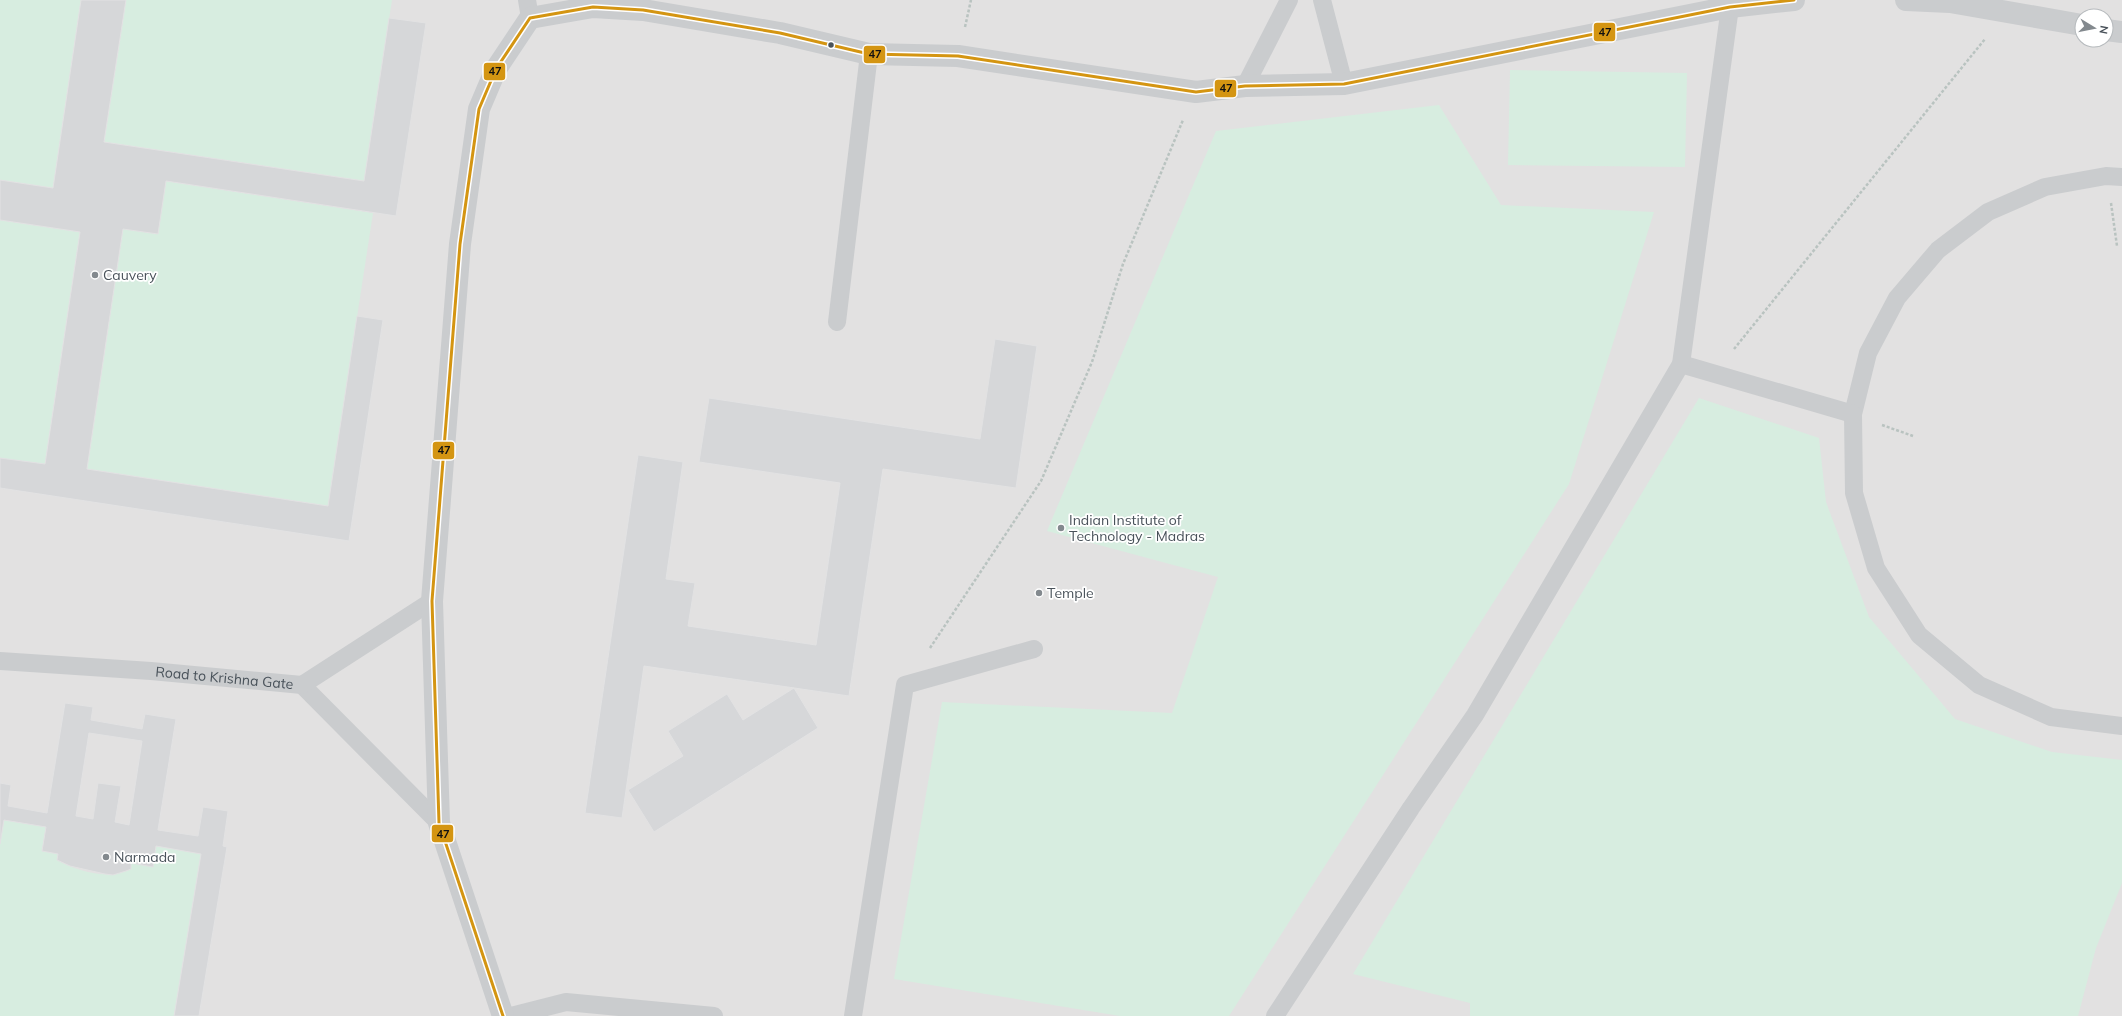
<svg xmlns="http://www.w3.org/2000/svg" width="2122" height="1016" font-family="Mulish,sans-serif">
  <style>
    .education { fill: #e2e1e1; fill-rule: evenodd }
    .green { fill: #d7ede0 }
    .building { fill: #d6d7d9; stroke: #e2e2e3; fill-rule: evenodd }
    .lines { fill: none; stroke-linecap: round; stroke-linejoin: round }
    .path { stroke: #b9c3c0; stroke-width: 2.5; stroke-dasharray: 3 2; stroke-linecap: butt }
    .service { stroke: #caccce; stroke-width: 18 }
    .minor { stroke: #caccce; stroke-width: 22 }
    .bus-1-casing { stroke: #fff; stroke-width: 6 }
    .bus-1 { stroke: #d49512; stroke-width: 3 }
    .bus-dot { fill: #49525a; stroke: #fff; stroke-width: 1.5 }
    .poi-dot { fill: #83898e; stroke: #fff; stroke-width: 1.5 }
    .labels { text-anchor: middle; stroke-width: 3.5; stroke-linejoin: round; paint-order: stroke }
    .poi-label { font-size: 14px; fill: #49525a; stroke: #fff; text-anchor: start }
    .street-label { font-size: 14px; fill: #49525a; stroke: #fff }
    .line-badge { stroke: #fff; stroke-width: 1.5 }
    .pale-badge-label { font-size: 11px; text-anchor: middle; font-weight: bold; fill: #111 }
  </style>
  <rect width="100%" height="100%" fill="#f0f0f0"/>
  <path class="education" d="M 0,0 L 2122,0 L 2122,1016 L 0,1016 ZM 2082,16 L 2106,16 L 2106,40 L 2082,40 Z"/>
  <path class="green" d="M 0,0 L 81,0 L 53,188 L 0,180 Z
    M 126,0 L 392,0 L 364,181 L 104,142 Z
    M 1510,70 L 1687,73 L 1685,167 L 1508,165 Z
    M 1439,105 L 1501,205 L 1654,212 L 1569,484 L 1229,1016 L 1120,1016 L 894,979 L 942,702 L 1172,713 L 1218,577 L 1047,531 L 1216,131 Z
    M 166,181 L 373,213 L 328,506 L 87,469 L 123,229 L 158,234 Z
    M 0,220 L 80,232 L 45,464 L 0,458 Z
    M 1699,398 L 1819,438 L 1826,502 L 1869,617 L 1955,719 L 2052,752 L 2122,760 L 2122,883 L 2096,948 L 2078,1016 L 1470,1016 L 1470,1003 L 1353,974 Z
    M 4,820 L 46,827 L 42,851 L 58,854 L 57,860 C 79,872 107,880 131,869 L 131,863 L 153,867 L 156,846 L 201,854 L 174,1016 L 0,1016 L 0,844 Z"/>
  <path class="building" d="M 81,0 L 126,0 L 104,142 L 364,181 L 389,18 L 426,23 L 396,216 L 166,181 L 158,234 L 123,229 L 87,469 L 328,506 L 357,316 L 383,320 L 349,541 L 0,488 L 0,458 L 45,464 L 80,232 L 0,220 L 0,180 L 53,188 Z
    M 995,339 L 1037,346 L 1016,488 L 883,469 L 849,696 L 644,666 L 622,818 L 585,813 L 638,455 L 683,462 L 666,579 L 695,583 L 688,626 L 816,645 L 840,483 L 699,462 L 709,398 L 980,439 Z
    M 794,688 L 818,728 L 654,832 L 628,790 L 683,756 L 668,731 L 727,694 L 743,720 Z
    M 65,703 L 93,707 L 91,720 L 142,729 L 145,714 L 176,719 L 158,830 L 198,836 L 203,807 L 228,811 L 223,846 L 227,847 L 199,1016 L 174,1016 L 201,854 L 156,846 L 153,867 L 131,863 L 131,869 L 126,871 L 113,875 L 105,874 L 70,866 L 57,860 L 58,854 L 42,851 L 46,827 L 4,820 L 0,844 L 0,777 L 0,783 L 11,785 L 8,806 L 47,813 ZM 89,733 L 142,741 L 129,825 L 115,822 L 121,786 L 98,783 L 93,819 L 76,816 Z"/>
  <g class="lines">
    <path class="path" d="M 965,27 L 971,0
      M 2111,203 L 2117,246
      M 1734,349 L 1985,39
      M 1882,425 L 1913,436
      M 930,648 L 1041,481 L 1092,362 L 1123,264 L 1183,120"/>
    <g class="service">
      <path d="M 527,0 L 530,18"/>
      <path d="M 1322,0 L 1344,84"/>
      <path d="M 1245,86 L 1289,0"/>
      <path d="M 2122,177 L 2106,176 L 2045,187 L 1988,212 L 1938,250 L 1897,298 L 1868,353 L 1853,414 L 1854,493 L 1876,568 L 1919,635 L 1979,685 L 2051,717 L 2122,726"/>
      <path d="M 837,322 L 869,54"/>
      <path d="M 1681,364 L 1853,414"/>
      <path id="s1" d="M 0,661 L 151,671 L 302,685 L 439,823"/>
      <path d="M 302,685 L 432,601"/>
      <path d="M 511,1016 L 566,1002 L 714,1016"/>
      <path d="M 853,1016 L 905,685 L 1034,649"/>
      <path d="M 1275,1016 L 1411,808 L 1475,715 L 1681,364 L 1730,7"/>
    </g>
    <path class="minor" d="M 1906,0 L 1950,2 L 2082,25
      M 2106,30 L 2122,32
      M 503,1016 L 439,823 L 432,601 L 460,244 L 479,109 L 496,69 L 530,18 L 593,7 L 643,10 L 780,33 L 869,54 L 958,56 L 1196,92 L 1245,86 L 1344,84 L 1730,7 L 1794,0"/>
    <g class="bus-1-casing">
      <path id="bus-1" d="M 503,1016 L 439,823 L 432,601 L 460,244 L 479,109 L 496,69 L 530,18 L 593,7 L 643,10 L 780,33 L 869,54 L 958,56 L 1196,92 L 1245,86 L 1344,84 L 1730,7 L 1794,0"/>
    </g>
    <use href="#bus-1" class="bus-1"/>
  </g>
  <circle class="bus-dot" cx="831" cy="45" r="3.5"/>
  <g class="poi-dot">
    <circle cx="95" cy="275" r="4"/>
    <circle cx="1061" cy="528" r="4"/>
    <circle cx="1039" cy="593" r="4"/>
    <circle cx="106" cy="857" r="4"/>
  </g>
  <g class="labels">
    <g class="poi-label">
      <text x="103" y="280">Cauvery</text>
      <text x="1069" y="525">Indian Institute of<tspan x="1069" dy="16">Technology - Madras</tspan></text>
      <text x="1047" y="598">Temple</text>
      <text x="114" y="862">Narmada</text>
    </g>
    <g class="street-label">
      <text dy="5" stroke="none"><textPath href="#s1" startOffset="225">Road to Krishna Gate</textPath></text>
    </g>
  </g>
  <g class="line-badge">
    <rect x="1593" y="22" width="23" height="20" rx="4" fill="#d49512"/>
    <rect x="863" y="45" width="23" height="19" rx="4" fill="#d49512"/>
    <rect x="483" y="62" width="23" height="19" rx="4" fill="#d49512"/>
    <rect x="1214" y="79" width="23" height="19" rx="4" fill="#d49512"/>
    <rect x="432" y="441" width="23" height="19" rx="4" fill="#d49512"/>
    <rect x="431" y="824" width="23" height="19" rx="4" fill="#d49512"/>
  </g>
  <g class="pale-badge-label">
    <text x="1605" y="36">47</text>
    <text x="875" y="58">47</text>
    <text x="495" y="75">47</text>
    <text x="1226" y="92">47</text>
    <text x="444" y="454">47</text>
    <text x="443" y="838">47</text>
  </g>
  <g transform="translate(2094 28) rotate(100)"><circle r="19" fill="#ffffff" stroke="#b6babd"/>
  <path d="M0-3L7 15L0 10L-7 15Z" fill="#83898e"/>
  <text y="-6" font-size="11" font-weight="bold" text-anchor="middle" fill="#49525a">N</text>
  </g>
</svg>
